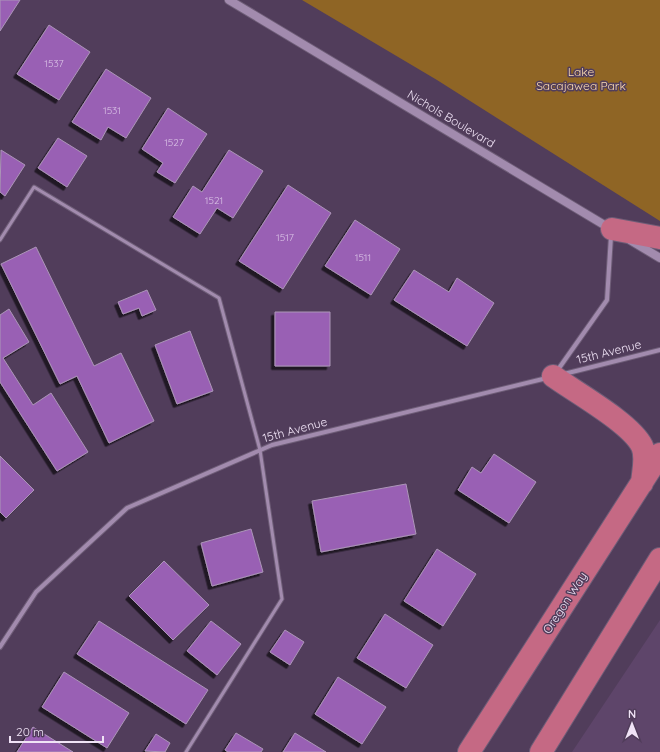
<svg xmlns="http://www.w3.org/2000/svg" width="660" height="752" font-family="Quicksand,sans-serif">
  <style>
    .built { fill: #5e456a }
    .green { fill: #8f6525 }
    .building { fill: #9961b4; stroke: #ac95b8; filter: url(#shadow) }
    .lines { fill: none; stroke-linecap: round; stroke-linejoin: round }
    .service-casing { stroke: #6e5d77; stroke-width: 5 }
    .minor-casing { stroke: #6e5d77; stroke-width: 6 }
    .secondary-casing { stroke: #6e5d77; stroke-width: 10 }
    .primary-casing { stroke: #6e5d77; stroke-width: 24 }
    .service { stroke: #a28bae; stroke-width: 3 }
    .minor { stroke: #a28bae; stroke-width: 4 }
    .secondary { stroke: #a28bae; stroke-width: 8 }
    .primary { stroke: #c56984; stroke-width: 22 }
    .labels { text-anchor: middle; stroke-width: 3; stroke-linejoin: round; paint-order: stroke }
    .number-label { font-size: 10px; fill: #dac2e6 }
    .park-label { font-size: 12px; fill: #fcdcb1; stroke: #513d5b }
    .street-label { font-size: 12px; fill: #f0e3f6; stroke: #513d5b }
  </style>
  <defs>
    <filter id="shadow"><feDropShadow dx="-3.5" dy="3.5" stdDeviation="0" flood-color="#0009"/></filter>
  </defs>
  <rect width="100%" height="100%" fill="#513d5b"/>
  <path class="built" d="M 660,620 L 660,752 L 572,752 Z"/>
  <path class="green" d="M 302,0 L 660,0 L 660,221 L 437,80 Z"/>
  <path class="building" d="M 0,0 L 20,0 L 0,31 Z
    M 49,25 L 90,52 L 59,100 L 17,74 Z
    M 106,69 L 151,98 L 126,138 L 108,127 L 101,140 L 72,122 Z
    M 168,108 L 207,134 L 175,183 L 157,172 L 163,163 L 142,149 Z
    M 58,138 L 87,156 L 67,187 L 38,168 Z
    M 1,150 L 25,165 L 5,196 L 0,192 Z
    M 229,150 L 263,171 L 233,218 L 217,208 L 200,234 L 173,217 L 193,186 L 202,192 Z
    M 288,185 L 331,213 L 283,289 L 239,261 Z
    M 355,220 L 400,249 L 371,295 L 325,266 Z
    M 36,247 L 94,366 L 121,353 L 154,421 L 109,443 L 77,376 L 60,384 L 1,264 Z
    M 414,270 L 449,292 L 457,278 L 494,303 L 467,346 L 394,300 Z
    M 147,290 L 156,310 L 142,316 L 139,308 L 123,314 L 118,302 Z
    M 9,309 L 29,342 L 3,358 L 33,405 L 51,393 L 88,452 L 57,471 L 0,382 L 0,315 Z
    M 275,312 L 330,312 L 330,366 L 275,366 Z
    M 190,331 L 213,391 L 177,404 L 155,345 Z
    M 494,454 L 536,482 L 509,523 L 458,490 L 472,467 L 481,473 Z
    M 0,456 L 34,490 L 6,518 L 0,512 Z
    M 406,484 L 416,534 L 321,552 L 312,501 Z
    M 251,529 L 263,572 L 212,586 L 201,543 Z
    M 437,549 L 476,574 L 443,626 L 404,601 Z
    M 164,561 L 209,605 L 173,640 L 129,596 Z
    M 385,614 L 433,645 L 406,688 L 357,658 Z
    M 99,621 L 208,690 L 186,724 L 77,654 Z
    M 211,621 L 241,644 L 217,675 L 187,651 Z
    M 285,630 L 304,642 L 290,665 L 270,652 Z
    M 64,672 L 129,713 L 107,748 L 42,707 Z
    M 338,677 L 386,707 L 362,744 L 315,714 Z
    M 33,727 L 73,752 L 17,752 Z
    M 236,733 L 263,749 L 261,752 L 228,752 L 225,750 Z
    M 295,733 L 326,752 L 283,752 Z
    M 156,734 L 170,743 L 165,752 L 145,751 Z"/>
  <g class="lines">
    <g class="service-casing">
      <path id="service" d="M 0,240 L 34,187 L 219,298 L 260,450 L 282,599 L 186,752"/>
    </g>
    <g class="minor-casing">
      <path id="minor" d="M 557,371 L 607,300 L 611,236
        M 564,374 L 660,350
        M 0,647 L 36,592 L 127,508 L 272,445 L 547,378"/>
    </g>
    <g class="secondary-casing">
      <path id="secondary" d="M 229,0 L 611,229
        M 630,240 L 660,258"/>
    </g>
    <g class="primary-casing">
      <path id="primary" d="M 612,229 L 660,238
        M 553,376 C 575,392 631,423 642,446 C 647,457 643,471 642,483
        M 469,752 L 660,454
        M 541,752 L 660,559"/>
    </g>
    <use href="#service" class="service"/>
    <use href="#minor" class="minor"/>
    <use href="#secondary" class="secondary"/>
    <use href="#primary" class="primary"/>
  </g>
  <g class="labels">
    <g class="number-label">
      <text x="54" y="67">1537</text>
      <text x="112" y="114">1531</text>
      <text x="174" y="146">1527</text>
      <text x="214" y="204">1521</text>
      <text x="285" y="241">1517</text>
      <text x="363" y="261">1511</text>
    </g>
    <g class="park-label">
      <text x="581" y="76">Lake<tspan x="581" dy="14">Sacajawea Park</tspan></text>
    </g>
    <g class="street-label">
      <text transform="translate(451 119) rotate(31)" y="4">Nichols Boulevard</text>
      <text transform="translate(609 352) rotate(-14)" y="4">15th Avenue</text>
      <text transform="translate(295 430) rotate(-15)" y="4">15th Avenue</text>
      <text transform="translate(565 603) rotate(-57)" y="4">Oregon Way</text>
    </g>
  </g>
  <g transform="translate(632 724)" stroke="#513d5b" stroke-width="3" paint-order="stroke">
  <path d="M0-3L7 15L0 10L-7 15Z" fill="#f0e3f6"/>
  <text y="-6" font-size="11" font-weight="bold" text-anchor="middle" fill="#f0e3f6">N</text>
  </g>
  <path d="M10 736v6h93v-6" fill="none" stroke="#f0e3f6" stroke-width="2"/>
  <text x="16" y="736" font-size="12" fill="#f0e3f6" stroke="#513d5b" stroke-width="3" paint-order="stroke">20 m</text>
</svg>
